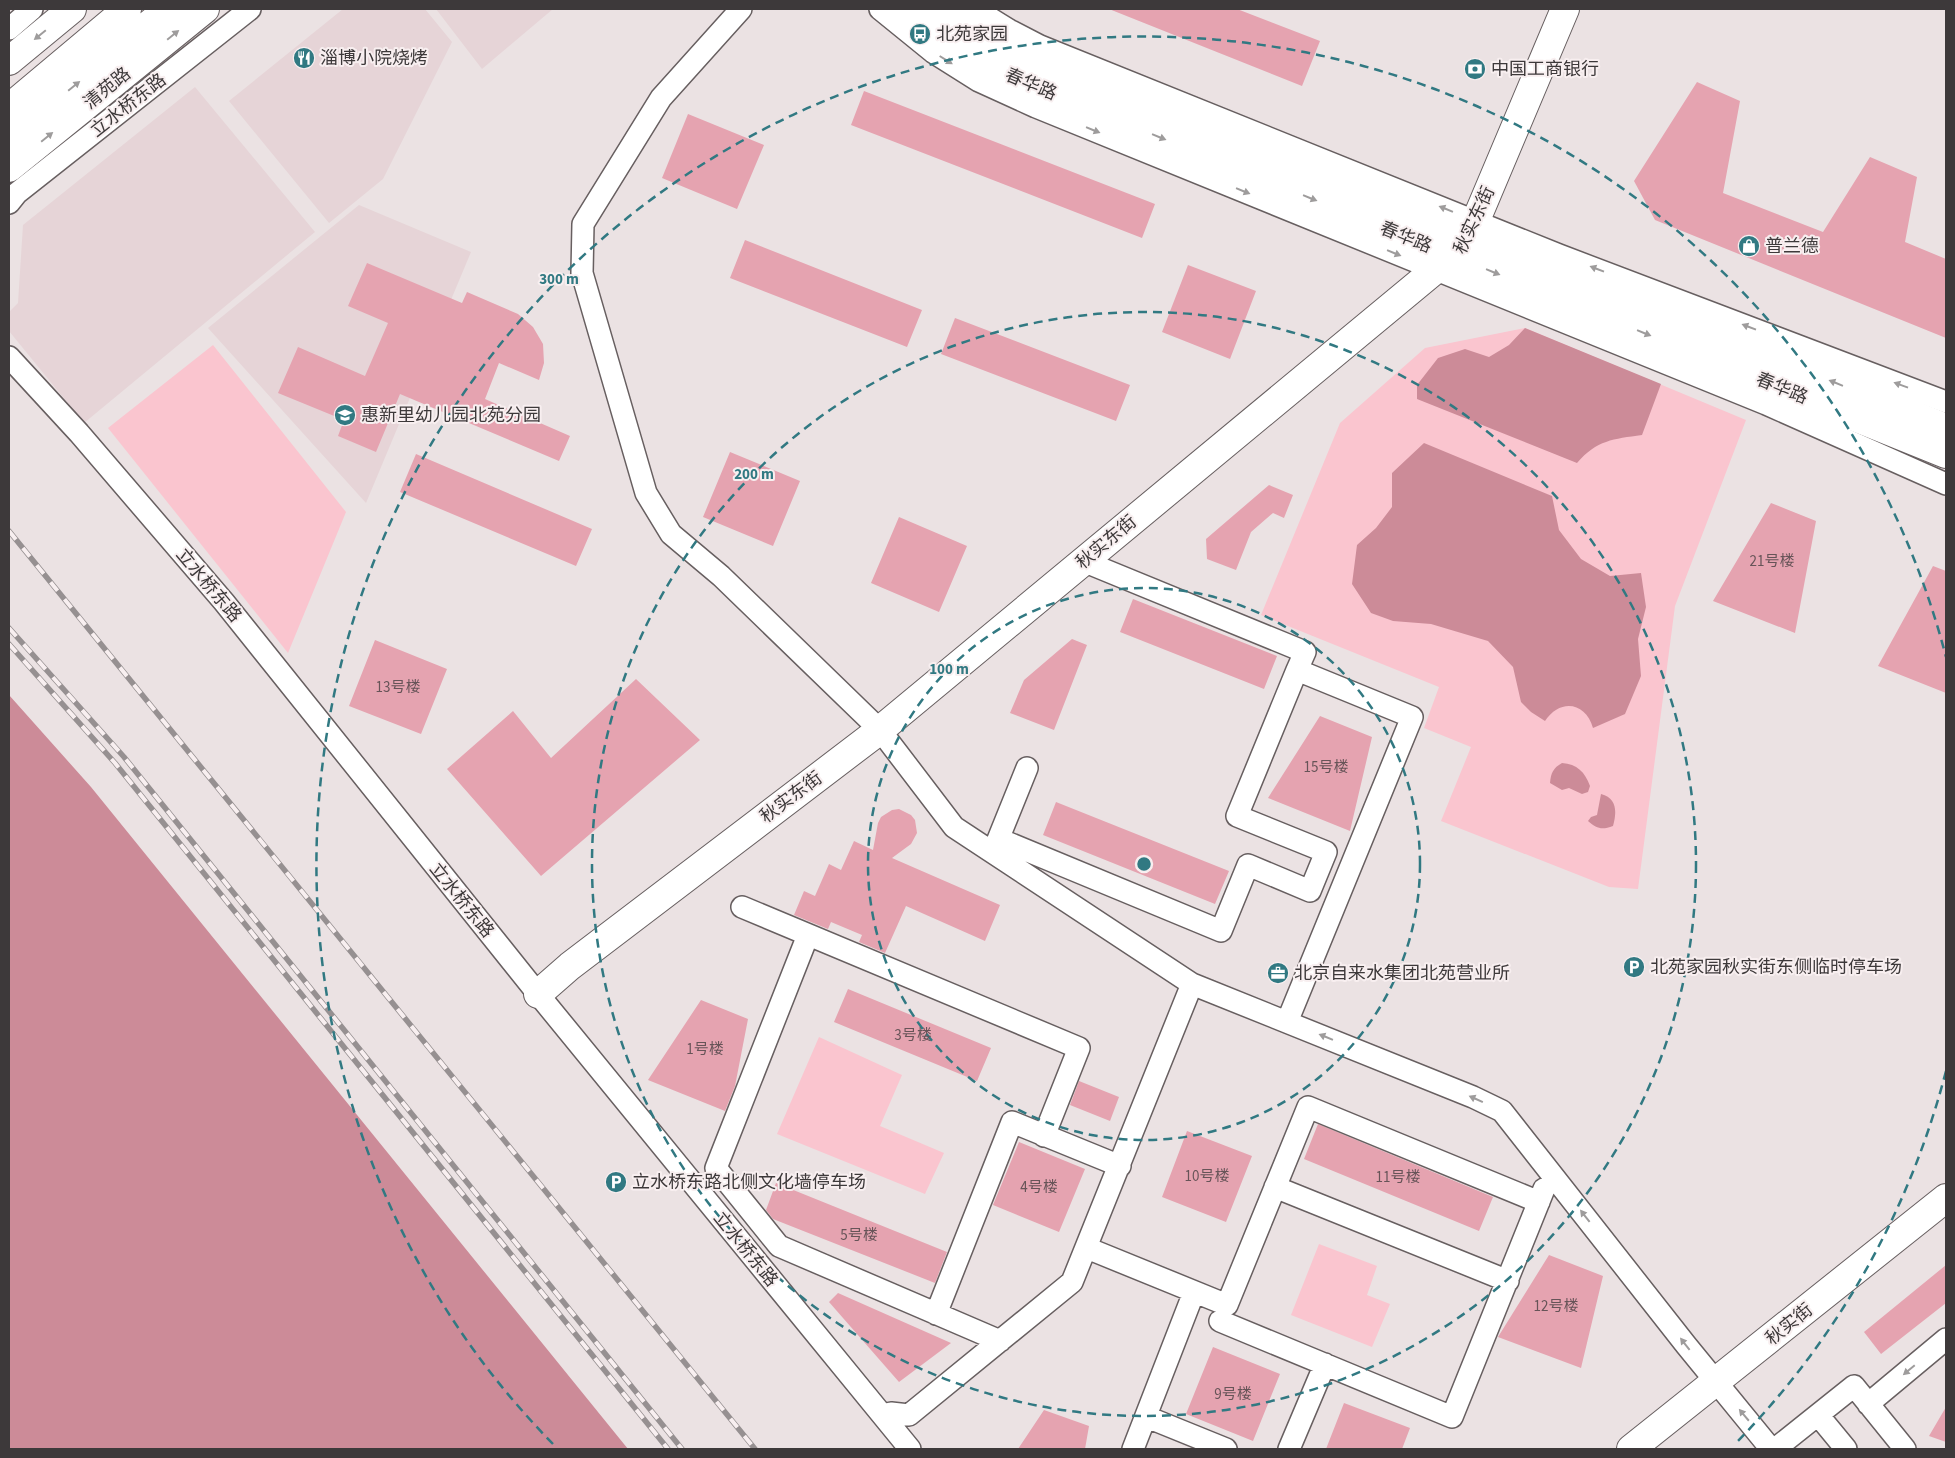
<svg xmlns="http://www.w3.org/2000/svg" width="1955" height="1458" font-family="'Source Sans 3','Noto Sans SC',sans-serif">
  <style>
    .built { fill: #e6d4d7 }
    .green { fill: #fac5cf }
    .forest { fill: #cc8b98 }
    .building { fill: #e5a3b0 }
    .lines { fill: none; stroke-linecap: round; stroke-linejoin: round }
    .street-casing { stroke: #675f60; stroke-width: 24 }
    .secondary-casing { stroke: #675f60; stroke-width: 30 }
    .street { stroke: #fff; stroke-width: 21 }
    .secondary { stroke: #fff; stroke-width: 28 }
    .rail-casing { stroke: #969091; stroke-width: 5.5 }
    .rail { stroke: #f8eff0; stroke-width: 4; stroke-dasharray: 11; stroke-linecap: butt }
    .oneway { fill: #9e9c9c }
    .ring { fill: none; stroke: #317982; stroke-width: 2.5; stroke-dasharray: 9 6 }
    .labels { text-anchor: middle; stroke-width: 4; stroke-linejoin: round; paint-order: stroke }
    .number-label { font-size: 15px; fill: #675458 }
    .poi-label { font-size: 18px; fill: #3d393a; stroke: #f8eff0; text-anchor: start }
    .street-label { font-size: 18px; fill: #3d393a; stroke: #f8eff0 }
    .centre { fill: #317982; stroke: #f8eff0; stroke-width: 2.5 }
    .ring-label { font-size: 15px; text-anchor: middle; font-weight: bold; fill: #317982; stroke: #f8eff0; stroke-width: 4; stroke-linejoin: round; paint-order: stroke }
  </style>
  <rect width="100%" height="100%" fill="#ebe2e3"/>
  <path class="built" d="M 343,9 L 425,9 L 452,42 L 383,179 L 329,223 L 229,101 Z
    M 436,9 L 553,9 L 482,69 Z
    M 195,87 L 315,232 L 84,423 L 9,331 L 9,312 L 18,303 L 23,225 Z
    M 359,205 L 471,252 L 366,503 L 208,328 Z"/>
  <path class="green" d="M 1525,328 L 1746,420 L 1675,606 L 1638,889 L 1609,887 L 1441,821 L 1471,747 L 1424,728 L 1439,687 L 1261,615 L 1340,423 L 1425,348 Z
    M 213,345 L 346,512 L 288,653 L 108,428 Z
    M 819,1037 L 902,1075 L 880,1126 L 944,1153 L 925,1194 L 777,1134 Z
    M 1319,1244 L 1377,1266 L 1367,1295 L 1390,1304 L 1372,1347 L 1291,1315 Z"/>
  <path class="forest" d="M 1525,328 L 1661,384 L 1642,435 C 1613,439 1597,440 1577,463 L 1417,399 L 1417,385 L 1438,358 L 1465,349 L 1489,357 L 1509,345 Z
    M 1424,443 L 1552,496 L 1559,530 L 1581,559 L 1610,576 L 1641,573 L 1646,607 L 1638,639 L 1641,676 L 1625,714 L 1593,728 C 1586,702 1560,698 1545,721 L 1531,712 L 1521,702 L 1513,667 L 1488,641 L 1431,624 L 1393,621 L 1371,613 L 1352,584 L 1357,545 L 1376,528 L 1392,507 L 1392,473 Z
    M 9,695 L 91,787 L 628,1449 L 9,1449 Z
    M 1562,763 C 1577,764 1585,772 1590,786 L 1588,792 L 1582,794 L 1569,788 L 1562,790 L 1550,783 C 1551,773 1553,768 1562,763 Z
    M 1601,794 C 1617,798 1617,812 1613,826 C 1602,830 1597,829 1588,821 L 1591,817 L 1597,815 Z"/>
  <path class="building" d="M 1109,9 L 1237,9 L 1320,41 L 1302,86 Z
    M 1697,82 L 1740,101 L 1723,193 L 1823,232 L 1870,157 L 1917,177 L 1905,242 L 1946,259 L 1946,338 L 1655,220 L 1634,181 Z
    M 864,91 L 1155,204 L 1142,238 L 851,125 Z
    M 688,114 L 764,145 L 737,209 L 662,178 Z
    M 745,240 L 922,310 L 907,347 L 730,278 Z
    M 367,263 L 462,303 L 467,292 L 518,314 L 533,327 L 543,344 L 544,363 L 539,380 L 499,363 L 485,399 L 570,436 L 559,461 L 400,394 L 376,452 L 338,436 L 344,420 L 278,393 L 298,347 L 365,376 L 388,323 L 348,306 Z
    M 1188,265 L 1256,291 L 1230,359 L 1162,332 Z
    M 955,318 L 1130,385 L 1116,421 L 941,354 Z
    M 730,452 L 800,481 L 773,546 L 703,517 Z
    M 416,454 L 592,529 L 576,566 L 400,492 Z
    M 1269,485 L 1293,495 L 1284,518 L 1273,513 L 1251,532 L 1236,570 L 1207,559 L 1206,539 Z
    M 1771,503 L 1816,521 L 1795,633 L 1713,601 Z
    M 899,517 L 967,546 L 939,612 L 871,583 Z
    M 1933,566 L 1946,571 L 1946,693 L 1878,666 Z
    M 1133,599 L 1277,656 L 1264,689 L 1120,632 Z
    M 1072,639 L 1087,645 L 1054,730 L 1010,713 L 1024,680 Z
    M 375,640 L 447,669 L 421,734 L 349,706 Z
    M 636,679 L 700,740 L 541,876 L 447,769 L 513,711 L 551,758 Z
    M 1320,716 L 1372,737 L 1350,831 L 1268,798 Z
    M 1056,802 L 1229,871 L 1215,904 L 1043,835 Z
    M 899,809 L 911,815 L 915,820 L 917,833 L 911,844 L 892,858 L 1000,905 L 985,941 L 906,906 L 885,953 L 859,942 L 862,935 L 831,922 L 828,929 L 794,915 L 804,891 L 815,896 L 829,864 L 841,870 L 854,841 L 873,850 L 878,823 L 881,817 L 892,810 Z
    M 848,989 L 991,1048 L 977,1081 L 834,1022 Z
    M 701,1000 L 748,1019 L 735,1086 L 725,1111 L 648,1080 Z
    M 1079,1081 L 1119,1097 L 1110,1121 L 1070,1105 Z
    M 1318,1124 L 1493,1197 L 1479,1231 L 1304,1159 Z
    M 1187,1131 L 1252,1156 L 1226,1222 L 1162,1197 Z
    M 1019,1142 L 1085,1169 L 1059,1232 L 993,1205 Z
    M 776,1183 L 947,1252 L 935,1283 L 773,1219 L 766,1210 Z
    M 1549,1255 L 1603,1276 L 1581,1368 L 1498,1337 Z
    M 1946,1265 L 1946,1303 L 1881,1354 L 1864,1332 Z
    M 838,1293 L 951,1343 L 899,1382 L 829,1302 Z
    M 1213,1347 L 1280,1374 L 1253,1441 L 1186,1414 Z
    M 1344,1403 L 1410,1428 L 1402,1449 L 1326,1449 Z
    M 1946,1407 L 1946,1442 L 1929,1436 Z
    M 1044,1410 L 1089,1426 L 1085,1449 L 1018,1449 Z"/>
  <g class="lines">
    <g class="street-casing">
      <path id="street" d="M 741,9 L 661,98 L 583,224 L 582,273 L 646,493 L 671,534 L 721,576 L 880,730 L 954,827 L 1192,984 L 1473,1097 L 1502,1111 L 1686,1345 L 1771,1449
        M 880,9 L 933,52 L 979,81 L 1036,107 L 1766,404 L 1946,484
        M 975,9 L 1009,30 L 1040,46 L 1559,255 L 1946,402
        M 9,29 L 32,9
        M 9,203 L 17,193 L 250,9
        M 9,357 L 79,433 L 224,602 L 538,994 L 910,1449
        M 1083,561 L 1305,652 L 1297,670 L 1412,717 L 1287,1022
        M 999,839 L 1221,931 L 1248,865 L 1310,891 L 1326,852 L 1237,816 L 1297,670
        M 993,852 L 1027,768
        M 742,907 L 1079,1048 L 1044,1136
        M 808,935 L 716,1168 L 779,1246 L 1000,1341
        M 1275,1187 L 1508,1281
        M 1087,1248 L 1227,1305 L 1308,1107 L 1539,1202
        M 936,1314 L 1012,1122 L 1120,1166
        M 1220,1321 L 1452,1417 L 1544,1189
        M 1868,1404 L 1946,1339
        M 1818,1415 L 1846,1449
        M 1147,1417 L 1226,1449
        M 885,1418 L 891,1413 L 909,1415 L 1072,1282 L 1192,984
        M 1133,1449 L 1194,1292
        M 1289,1449 L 1325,1364
        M 1775,1449 L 1854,1386 L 1905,1449"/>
    </g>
    <g class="secondary-casing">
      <path id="secondary" d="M 906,9 L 950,42 L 1009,76 L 1946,454
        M 943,9 L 980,34 L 1015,53 L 1391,207 L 1525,258 L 1946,428
        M 9,61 L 72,9
        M 9,108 L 127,9
        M 9,138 L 168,9
        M 9,168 L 205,9
        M 538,994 L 570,966 L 880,730 L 1435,270 L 1460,258 L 1565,9
        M 1631,1449 L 1946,1198"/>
    </g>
    <use href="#street" class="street"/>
    <use href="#secondary" class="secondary"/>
    <g class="rail-casing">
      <path id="rail" d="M 9,531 L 755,1449
        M 9,628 L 124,757 L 682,1449
        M 9,644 L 115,763 L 668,1449"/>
    </g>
    <use href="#rail" class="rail"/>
  </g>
  <defs><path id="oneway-solid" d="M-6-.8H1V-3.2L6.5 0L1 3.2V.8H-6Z" transform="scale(1.25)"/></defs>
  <g class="oneway">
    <use href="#oneway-solid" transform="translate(40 35) rotate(141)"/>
    <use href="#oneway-solid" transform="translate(173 35) rotate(-39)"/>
    <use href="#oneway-solid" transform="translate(946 60) rotate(32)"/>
    <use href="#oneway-solid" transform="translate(74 86) rotate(-39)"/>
    <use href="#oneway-solid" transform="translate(1093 130) rotate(22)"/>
    <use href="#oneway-solid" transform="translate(47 137) rotate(-39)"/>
    <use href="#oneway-solid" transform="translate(1159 137) rotate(22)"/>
    <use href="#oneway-solid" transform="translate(1243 191) rotate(22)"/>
    <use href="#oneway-solid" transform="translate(1310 198) rotate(22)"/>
    <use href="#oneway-solid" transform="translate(1446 209) rotate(-158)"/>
    <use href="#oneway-solid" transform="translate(1394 253) rotate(22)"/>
    <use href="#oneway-solid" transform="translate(1597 269) rotate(-159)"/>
    <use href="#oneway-solid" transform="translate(1493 272) rotate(22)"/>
    <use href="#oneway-solid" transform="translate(1749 327) rotate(-159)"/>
    <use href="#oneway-solid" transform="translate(1644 333) rotate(22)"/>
    <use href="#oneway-solid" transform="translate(1836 383) rotate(-158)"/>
    <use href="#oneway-solid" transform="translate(1901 385) rotate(-160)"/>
    <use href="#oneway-solid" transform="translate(1326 1037) rotate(-158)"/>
    <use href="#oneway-solid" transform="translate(1476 1099) rotate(-156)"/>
    <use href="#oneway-solid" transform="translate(1585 1216) rotate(-128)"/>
    <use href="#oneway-solid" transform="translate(1685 1344) rotate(-128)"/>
    <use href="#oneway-solid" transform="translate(1909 1370) rotate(140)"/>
    <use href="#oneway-solid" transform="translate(1744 1415) rotate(-130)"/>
  </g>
  <g class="ring">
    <circle cx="1144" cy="864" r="276"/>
    <circle cx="1144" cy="864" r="552"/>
    <path d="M1946 1071A828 828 0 0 1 1735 1444M553 1444A828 828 0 1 1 1946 657"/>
  </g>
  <defs>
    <g id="bus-disc" transform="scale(1.125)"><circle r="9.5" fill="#317982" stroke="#f8eff0"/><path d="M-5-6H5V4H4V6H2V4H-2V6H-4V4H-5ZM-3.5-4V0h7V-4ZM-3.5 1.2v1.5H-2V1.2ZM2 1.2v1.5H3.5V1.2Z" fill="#fff"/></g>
    <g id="restaurant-disc" transform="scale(1.125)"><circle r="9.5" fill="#317982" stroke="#f8eff0"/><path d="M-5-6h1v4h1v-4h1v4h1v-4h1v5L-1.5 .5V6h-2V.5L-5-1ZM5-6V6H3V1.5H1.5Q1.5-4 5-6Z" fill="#fff"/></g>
    <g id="bank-disc" transform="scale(1.125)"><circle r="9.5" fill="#317982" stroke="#f8eff0"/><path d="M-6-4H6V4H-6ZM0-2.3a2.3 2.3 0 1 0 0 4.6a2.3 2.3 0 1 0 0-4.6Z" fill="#fff"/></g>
    <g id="shop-disc" transform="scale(1.125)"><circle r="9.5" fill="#317982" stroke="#f8eff0"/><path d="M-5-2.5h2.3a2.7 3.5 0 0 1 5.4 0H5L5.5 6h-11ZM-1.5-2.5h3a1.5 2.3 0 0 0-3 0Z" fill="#fff"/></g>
    <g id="school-disc" transform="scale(1.125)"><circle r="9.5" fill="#317982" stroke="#f8eff0"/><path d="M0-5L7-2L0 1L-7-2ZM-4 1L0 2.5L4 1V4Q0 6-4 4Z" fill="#fff"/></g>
    <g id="parking-disc" transform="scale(1.125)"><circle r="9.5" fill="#317982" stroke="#f8eff0"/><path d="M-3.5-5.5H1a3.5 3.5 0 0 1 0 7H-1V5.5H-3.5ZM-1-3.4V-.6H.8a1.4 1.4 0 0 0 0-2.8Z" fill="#fff"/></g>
    <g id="office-disc" transform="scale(1.125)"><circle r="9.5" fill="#317982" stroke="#f8eff0"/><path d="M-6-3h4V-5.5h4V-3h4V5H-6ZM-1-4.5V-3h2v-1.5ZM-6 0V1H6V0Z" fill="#fff"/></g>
  </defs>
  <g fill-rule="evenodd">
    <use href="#bus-disc" x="920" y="34"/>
    <use href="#restaurant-disc" x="304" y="58"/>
    <use href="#bank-disc" x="1475" y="69"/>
    <use href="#shop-disc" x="1749" y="246"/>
    <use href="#school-disc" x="345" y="415"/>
    <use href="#parking-disc" x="1634" y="967"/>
    <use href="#office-disc" x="1278" y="973"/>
    <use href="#parking-disc" x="616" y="1182"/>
  </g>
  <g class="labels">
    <g class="number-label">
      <text x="1772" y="566">21号楼</text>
      <text x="398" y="692">13号楼</text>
      <text x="1326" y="772">15号楼</text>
      <text x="913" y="1040">3号楼</text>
      <text x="705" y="1054">1号楼</text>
      <text x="1207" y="1181">10号楼</text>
      <text x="1398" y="1182">11号楼</text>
      <text x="1039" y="1192">4号楼</text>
      <text x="859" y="1240">5号楼</text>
      <text x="1556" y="1311">12号楼</text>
      <text x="1233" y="1399">9号楼</text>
    </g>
    <g class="poi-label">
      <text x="936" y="40">北苑家园</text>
      <text x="320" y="64">淄博小院烧烤</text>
      <text x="1491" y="75">中国工商银行</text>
      <text x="1765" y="252">普兰德</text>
      <text x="361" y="421">惠新里幼儿园北苑分园</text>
      <text x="1650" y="973">北苑家园秋实街东侧临时停车场</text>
      <text x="1294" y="979">北京自来水集团北苑营业所</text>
      <text x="632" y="1188">立水桥东路北侧文化墙停车场</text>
    </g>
    <g class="street-label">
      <text transform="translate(1031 84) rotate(23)" y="6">春华路</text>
      <text transform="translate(107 88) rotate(-39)" y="6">清苑路</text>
      <text transform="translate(128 105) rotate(-38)" y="6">立水桥东路</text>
      <text transform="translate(1474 220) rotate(-65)" y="6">秋实东街</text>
      <text transform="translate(1406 237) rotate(22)" y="6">春华路</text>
      <text transform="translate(1782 388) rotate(22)" y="6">春华路</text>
      <text transform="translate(1106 542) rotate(-40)" y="6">秋实东街</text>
      <text transform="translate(209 585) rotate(50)" y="6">立水桥东路</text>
      <text transform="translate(791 797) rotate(-37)" y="6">秋实东街</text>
      <text transform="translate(462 900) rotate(51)" y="6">立水桥东路</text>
      <text transform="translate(746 1249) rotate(51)" y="6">立水桥东路</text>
      <text transform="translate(1789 1324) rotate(-39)" y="6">秋实街</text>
    </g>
  </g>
  <circle cx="1144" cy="864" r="8" class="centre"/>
  <g class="ring-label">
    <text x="559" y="284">300 m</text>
    <text x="754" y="479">200 m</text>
    <text x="949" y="674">100 m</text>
  </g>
  <rect width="1955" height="1458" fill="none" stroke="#3d393a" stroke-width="20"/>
</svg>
